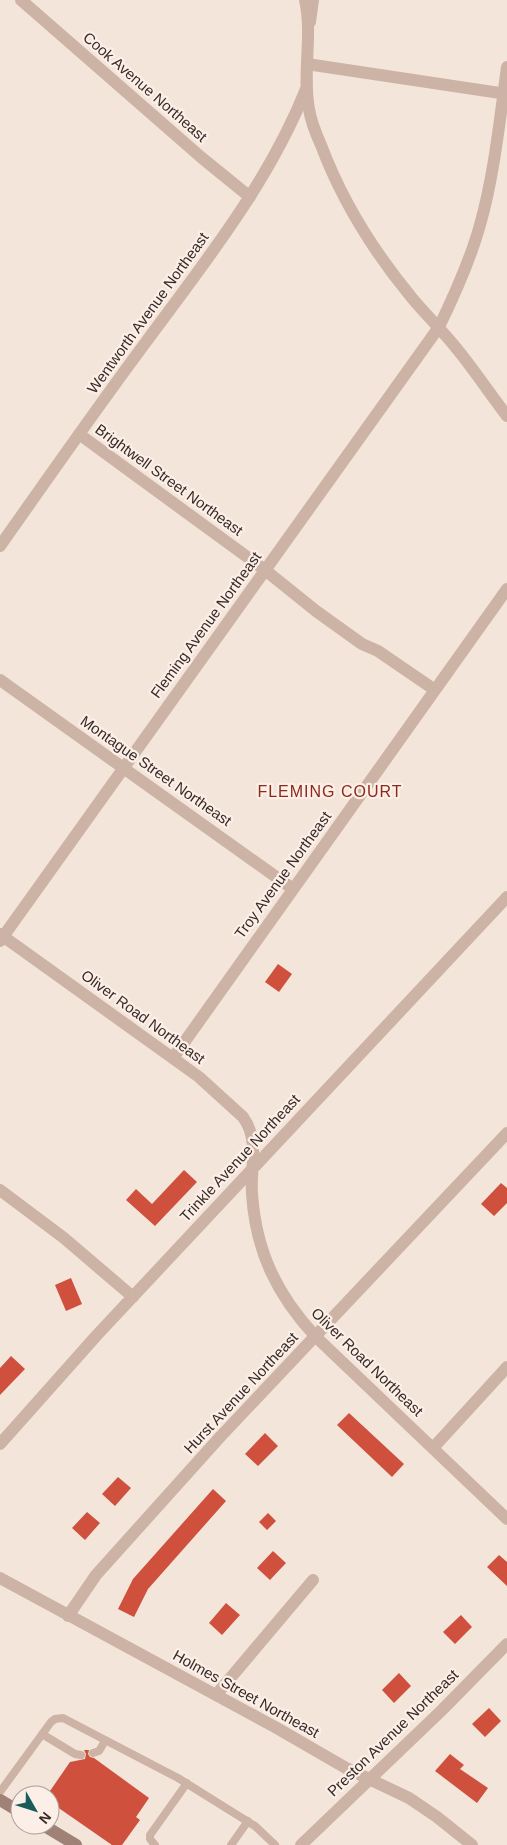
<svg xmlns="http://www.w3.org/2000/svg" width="507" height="1845" font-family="Helvetica,sans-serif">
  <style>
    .building { fill: #ce503d }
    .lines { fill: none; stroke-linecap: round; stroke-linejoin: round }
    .service { stroke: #ccb3a5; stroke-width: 8 }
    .minor { stroke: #ccb3a5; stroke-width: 12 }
    .tertiary { stroke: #ccb3a5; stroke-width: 12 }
    .secondary { stroke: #a08176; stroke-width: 12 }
    .labels { text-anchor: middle; stroke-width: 4.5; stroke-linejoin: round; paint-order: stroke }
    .street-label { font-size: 15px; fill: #372a27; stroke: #fbefe7 }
    .neighbourhood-label { font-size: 16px; letter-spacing: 1px; fill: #8c291a; stroke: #fbefe7 }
  </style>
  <rect width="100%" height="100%" fill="#f3e5da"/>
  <path class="building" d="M 278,964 L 292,974 L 279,992 L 265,982 Z
    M 184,1170 L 197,1182 L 155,1226 L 126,1200 L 136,1189 L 152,1204 Z
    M 501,1183 L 507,1188 L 507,1203 L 494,1216 L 481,1204 Z
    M 71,1278 L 82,1304 L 66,1311 L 55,1285 Z
    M 11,1356 L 25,1369 L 0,1395 L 0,1368 Z
    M 349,1413 L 404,1464 L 392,1477 L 337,1425 Z
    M 265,1433 L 278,1446 L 258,1466 L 245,1454 Z
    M 118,1477 L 131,1488 L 115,1506 L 102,1494 Z
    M 213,1489 L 226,1501 L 148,1589 L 134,1617 L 118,1609 L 133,1579 Z
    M 87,1512 L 100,1523 L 85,1540 L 72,1528 Z
    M 268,1513 L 276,1521 L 267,1530 L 259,1522 Z
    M 273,1551 L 286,1563 L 270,1580 L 257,1568 Z
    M 499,1555 L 507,1562 L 507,1586 L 487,1567 Z
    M 226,1603 L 240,1615 L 222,1635 L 209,1623 Z
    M 461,1615 L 472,1627 L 455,1644 L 443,1632 Z
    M 399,1673 L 411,1686 L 394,1703 L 382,1690 Z
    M 489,1708 L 501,1721 L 485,1737 L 472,1724 Z
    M 84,1750 L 89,1750 L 88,1754 L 90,1757 L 94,1758 L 149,1798 L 136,1817 L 140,1820 L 122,1845 L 112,1845 L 50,1802 L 50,1791 L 70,1762 L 85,1759 L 86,1754 Z
    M 450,1754 L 464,1765 L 460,1769 L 488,1788 L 477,1803 L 435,1771 Z"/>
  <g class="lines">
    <path class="service" d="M 42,1734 L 75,1754 L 81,1755
      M 93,1753 L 99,1751 L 105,1741
      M 0,1792 L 51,1722 L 55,1719 L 63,1718 L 178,1778 L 255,1826 L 275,1845
      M 155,1845 L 150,1839 L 150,1835 L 187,1783
      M 231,1845 L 248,1821"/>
    <path class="minor" d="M 21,0 L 202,158 L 250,197
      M 310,22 L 313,0
      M 307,64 L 507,94
      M 79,434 L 265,570 L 316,611 L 362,644 L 378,651 L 435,690
      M 0,546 C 48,478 96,409 146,342 C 205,262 269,182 306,89
      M 0,680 L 293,889
      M 0,934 L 199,1077 L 243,1117 C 260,1140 250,1168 252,1194 C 256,1252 277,1295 316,1337 L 507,1519
      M 0,941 L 439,327 C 455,294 470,261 480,225 C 494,176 500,118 507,67
      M 173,1058 L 507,589
      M 0,1190 L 64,1238 L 133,1297
      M 0,1444 L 97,1335 L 507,897
      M 433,1448 L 507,1367
      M 0,1578 L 275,1727 L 346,1768 L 409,1798 L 437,1817 L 472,1845
      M 68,1616 L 96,1575 L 220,1437 L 507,1133
      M 216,1695 L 313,1580"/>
    <path class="tertiary" d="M 305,0 C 313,36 302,73 309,109 C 311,122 316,134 321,145 C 342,201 374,252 412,298 C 426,315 443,331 457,349 C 475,371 490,394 507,416
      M 301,1845 L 441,1711 L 507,1644"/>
    <path class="secondary" d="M 0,1800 L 20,1812
      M 43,1825 L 76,1845"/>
  </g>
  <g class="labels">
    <g class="street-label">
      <text transform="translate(145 87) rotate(41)" y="5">Cook Avenue Northeast</text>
      <text transform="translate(148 313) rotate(-54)" y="5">Wentworth Avenue Northeast</text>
      <text transform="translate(169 480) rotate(36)" y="5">Brightwell Street Northeast</text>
      <text transform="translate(206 625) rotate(-54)" y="5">Fleming Avenue Northeast</text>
      <text transform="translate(156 771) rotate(35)" y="5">Montague Street Northeast</text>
      <text transform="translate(283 875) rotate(-54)" y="5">Troy Avenue Northeast</text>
      <text transform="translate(143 1017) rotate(36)" y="5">Oliver Road Northeast</text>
      <text transform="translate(240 1158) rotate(-47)" y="5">Trinkle Avenue Northeast</text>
      <text transform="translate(367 1362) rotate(44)" y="5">Oliver Road Northeast</text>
      <text transform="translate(241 1393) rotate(-47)" y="5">Hurst Avenue Northeast</text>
      <text transform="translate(246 1694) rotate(29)" y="5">Holmes Street Northeast</text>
      <text transform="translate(393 1733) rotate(-44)" y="5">Preston Avenue Northeast</text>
    </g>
    <g class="neighbourhood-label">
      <text x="330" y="797">FLEMING COURT</text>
    </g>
  </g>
  <g transform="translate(35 1810) rotate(129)"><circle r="24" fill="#fbefe7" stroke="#ada09a"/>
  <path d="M0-4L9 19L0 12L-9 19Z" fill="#195c59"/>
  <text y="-8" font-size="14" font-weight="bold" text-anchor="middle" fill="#372a27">N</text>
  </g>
</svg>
